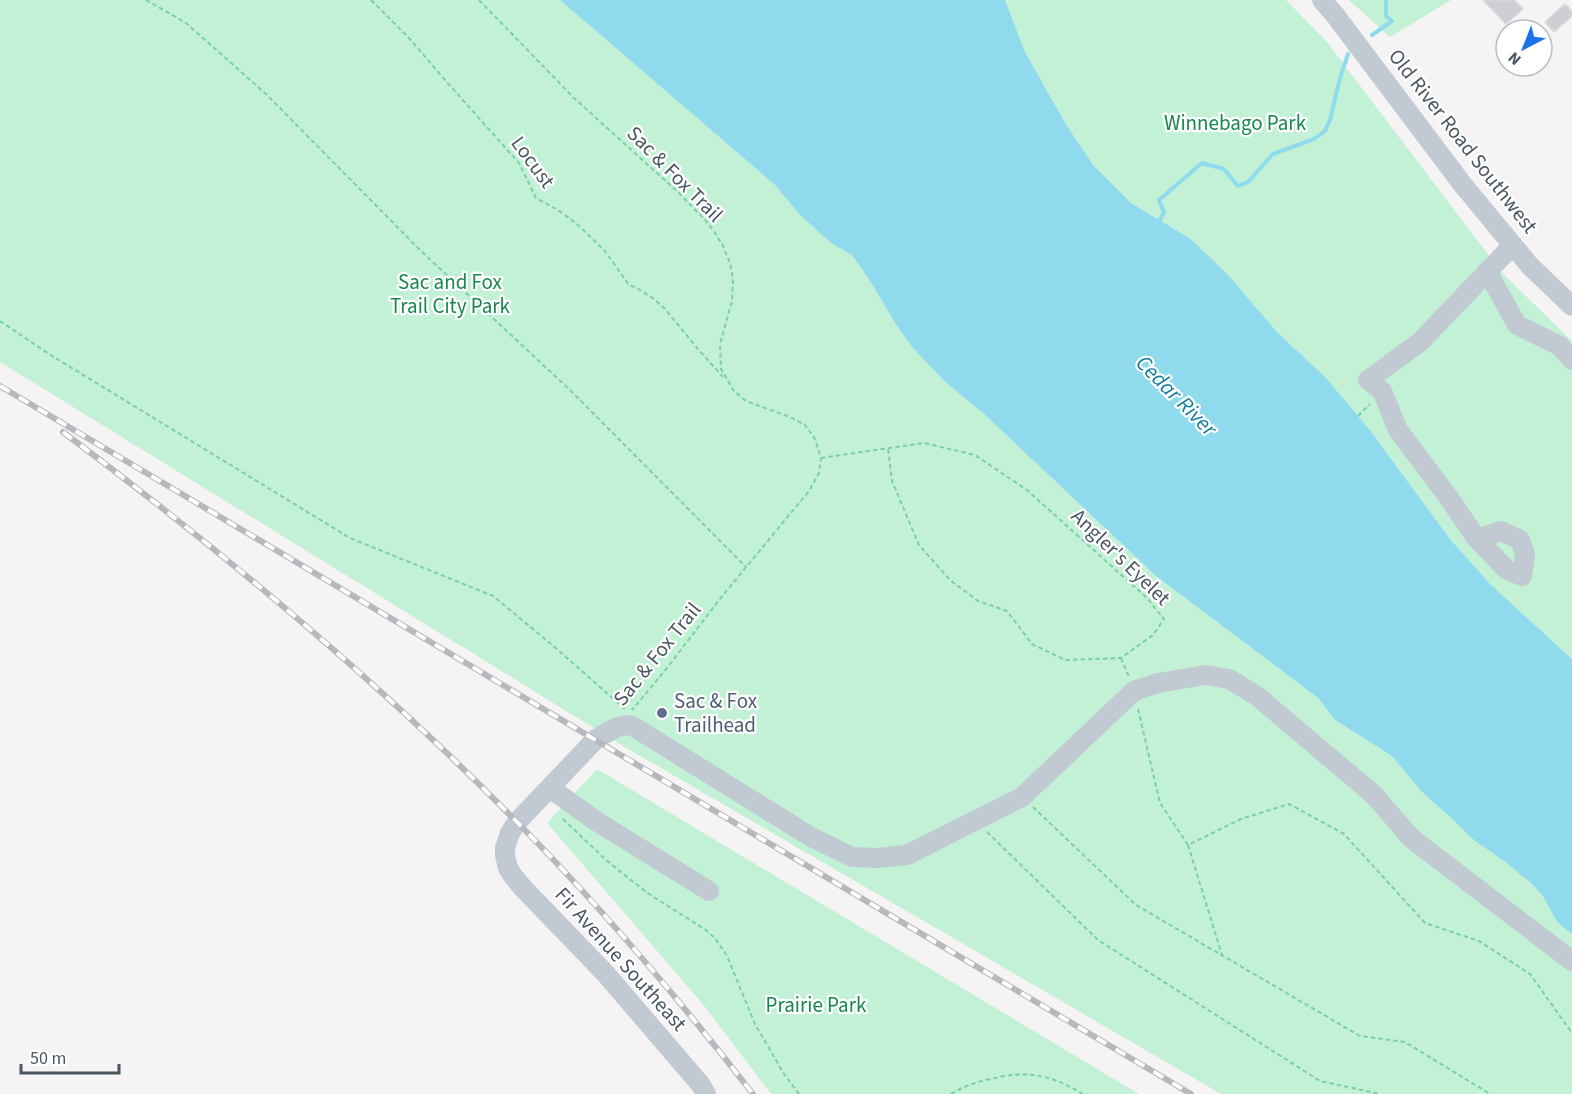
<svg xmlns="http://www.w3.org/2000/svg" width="1572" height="1094" font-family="'Source Sans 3',sans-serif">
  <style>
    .green { fill: #c3f1d5 }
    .water { fill: #90daee }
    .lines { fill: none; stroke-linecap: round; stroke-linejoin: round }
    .stream { stroke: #90daee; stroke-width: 4 }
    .building { fill: #cdcfd5; stroke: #d7d9de; stroke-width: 1.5 }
    .path { stroke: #7ad0a6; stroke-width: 2; stroke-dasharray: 4.5 3; stroke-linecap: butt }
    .minor { stroke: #c1cad2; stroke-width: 20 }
    .rail-casing { stroke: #b5b8bd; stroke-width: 6 }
    .rail { stroke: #fff; stroke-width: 4; stroke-dasharray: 11; stroke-linecap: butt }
    .service-dot { fill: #5c6f8a; stroke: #fff; stroke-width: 2 }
    .labels { text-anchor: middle; stroke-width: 4.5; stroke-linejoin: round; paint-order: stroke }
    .park-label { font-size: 21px; fill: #17864f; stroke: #fff }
    .street-label { font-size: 21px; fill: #4a5661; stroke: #fff }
    .service-label { font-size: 21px; fill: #4e5e75; stroke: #fff; text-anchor: start }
    .water-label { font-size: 22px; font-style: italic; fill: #0c7c9b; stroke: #fff }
  </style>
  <rect width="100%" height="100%" fill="#f5f3f3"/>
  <path class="green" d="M 0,0 L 560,0 L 775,185 L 800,215 L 831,243 L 852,255 L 870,281 L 897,326 L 913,348 L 944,381 L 984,414 L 1156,576 L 1318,698 L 1335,720 L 1392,756 L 1422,792 L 1531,883 L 1543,896 L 1557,922 L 1572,934 L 1572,1094 L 1221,1094 L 623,746 L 0,362 Z
    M 1005,0 L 1286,0 L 1327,42 L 1502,273 L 1572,341 L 1572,659 L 1490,584 L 1450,539 L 1369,429 L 1326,378 L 1277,332 L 1191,239 L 1131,203 L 1094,166 L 1067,126 L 1025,52 Z
    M 1349,0 L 1451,0 L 1390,37 Z
    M 597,769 L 1139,1094 L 771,1094 L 702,1003 L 547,823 Z"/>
  <path class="water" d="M 560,0 L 1005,0 L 1025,52 L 1067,126 L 1094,166 L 1131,203 L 1191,239 L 1228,275 L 1277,332 L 1326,378 L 1369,429 L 1450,539 L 1490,584 L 1572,659 L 1572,934 L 1557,922 L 1543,896 L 1531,883 L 1504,861 L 1474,840 L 1448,815 L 1422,792 L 1392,756 L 1335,720 L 1318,698 L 1156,576 L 984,414 L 944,381 L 913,348 L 897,326 L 870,281 L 852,255 L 831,243 L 800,215 L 775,185 Z"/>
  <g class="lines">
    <path class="stream" d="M 1372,35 L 1392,21 L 1386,16 L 1386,0
      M 1156,224 L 1160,220 L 1164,212 L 1159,200 L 1202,163 L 1224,169 L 1238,186 L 1248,182 L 1273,154 L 1314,139 L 1325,131 L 1330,120 L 1340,78 L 1348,54"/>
  </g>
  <path class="building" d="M 1483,0 L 1514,0 L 1523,9 L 1506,24 Z
    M 1565,4 L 1572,11 L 1572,16 L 1554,32 L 1545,22 Z"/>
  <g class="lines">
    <path class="path" d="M 146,0 L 186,23 L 266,94 L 420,250 L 570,390 L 746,567
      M 371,0 L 409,38 L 445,80 L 519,163 L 536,198 L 558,210 L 577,224 L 605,251 L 629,285 L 637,288 L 654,299 L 665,309 L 698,349 L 723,377
      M 479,0 L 574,98 L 679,193 L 707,222 L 715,233 L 723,246 L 730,263 L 733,279 L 732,301 L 720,344 L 721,369 L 734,391 L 746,401 L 790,417 L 805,425 L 814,437 L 821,458 L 819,473 L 809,491 L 719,600 L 667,668 L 632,710
      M 0,321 L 49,354 L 350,538 L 493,596 L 551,644 L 625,709
      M 1358,416 L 1370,404
      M 821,458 L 924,443 L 975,455 L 1027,490 L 1147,598 L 1164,619 L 1153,635 L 1121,658 L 1065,660 L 1032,644 L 1007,611 L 978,601 L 950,580 L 919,545 L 892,481 L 888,448
      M 1121,658 L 1129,677
      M 1138,709 L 1160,803 L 1188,845 L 1241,819 L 1289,804 L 1344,834 L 1425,923 L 1479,941 L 1530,974 L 1572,1033
      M 1033,807 L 1136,905 L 1360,1036 L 1405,1042 L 1490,1094
      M 563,819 L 605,859 L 627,877 L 649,894 L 706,930 L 715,938 L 727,956 L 755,1024 L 784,1074 L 799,1094
      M 987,832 L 1098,940 L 1320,1081 L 1380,1094
      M 1188,845 L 1222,955
      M 951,1094 C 962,1087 974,1083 986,1080 C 1026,1070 1047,1073 1083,1094"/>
    <path class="minor" d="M 1322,0 L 1335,15 L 1463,185 L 1530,266 L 1572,306
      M 1487,271 L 1517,325 L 1560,346 L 1572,360
      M 1477,539 L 1501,531 L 1520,540 L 1525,554 L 1522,576 L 1507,570 L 1477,539 L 1446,494 L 1398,430 L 1382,391 L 1368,380 L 1420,342 L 1513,245
      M 550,788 L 596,821 L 709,891
      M 706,1094 L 701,1085 L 605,973 L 523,888 L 513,876 L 508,868 L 505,855 L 505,848 L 510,833 L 517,822 L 596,739 L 617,727 L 628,725 L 634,727 L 811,837 L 852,857 L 876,858 L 907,855 L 1022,797 L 1134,691 L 1158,683 L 1205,675 L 1229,679 L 1257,696 L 1374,795 L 1411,838 L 1572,961"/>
    <g class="rail-casing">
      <path id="rail" d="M 0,386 L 1191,1094
        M 63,432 C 222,551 376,679 516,821 C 601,907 679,999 753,1094"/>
    </g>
    <use href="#rail" class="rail"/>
  </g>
  <circle class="service-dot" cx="662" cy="713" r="6"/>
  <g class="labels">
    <g class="park-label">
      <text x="1235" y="130">Winnebago Park</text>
      <text x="450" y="289">Sac and Fox<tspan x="450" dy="24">Trail City Park</tspan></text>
      <text x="816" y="1012">Prairie Park</text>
    </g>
    <g class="street-label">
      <text transform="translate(1463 141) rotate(52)" y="7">Old River Road Southwest</text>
      <text transform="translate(533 162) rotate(54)" y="7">Locust</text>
      <text transform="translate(675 174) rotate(45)" y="7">Sac &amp; Fox Trail</text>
      <text transform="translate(1121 557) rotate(44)" y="7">Angler's Eyelet</text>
      <text transform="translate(657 654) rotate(-51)" y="7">Sac &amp; Fox Trail</text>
      <text transform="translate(621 959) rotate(48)" y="7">Fir Avenue Southeast</text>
    </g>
    <g class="service-label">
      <text x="674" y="708">Sac &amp; Fox<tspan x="674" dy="24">Trailhead</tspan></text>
    </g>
    <g class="water-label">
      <text transform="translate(1177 395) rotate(45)" y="8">Cedar River</text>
    </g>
  </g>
  <g transform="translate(1524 48) rotate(222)"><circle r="28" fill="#ffffff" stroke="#b7bbc0" stroke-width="1.5"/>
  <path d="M0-4.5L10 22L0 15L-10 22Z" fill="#1a73e8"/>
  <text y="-9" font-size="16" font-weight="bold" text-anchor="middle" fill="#4a5661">N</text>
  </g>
  <path d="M21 1064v9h98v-9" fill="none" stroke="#4a5661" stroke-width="3"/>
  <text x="30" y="1064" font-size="18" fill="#4a5661" stroke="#ffffff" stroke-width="4.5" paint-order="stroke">50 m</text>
</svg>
